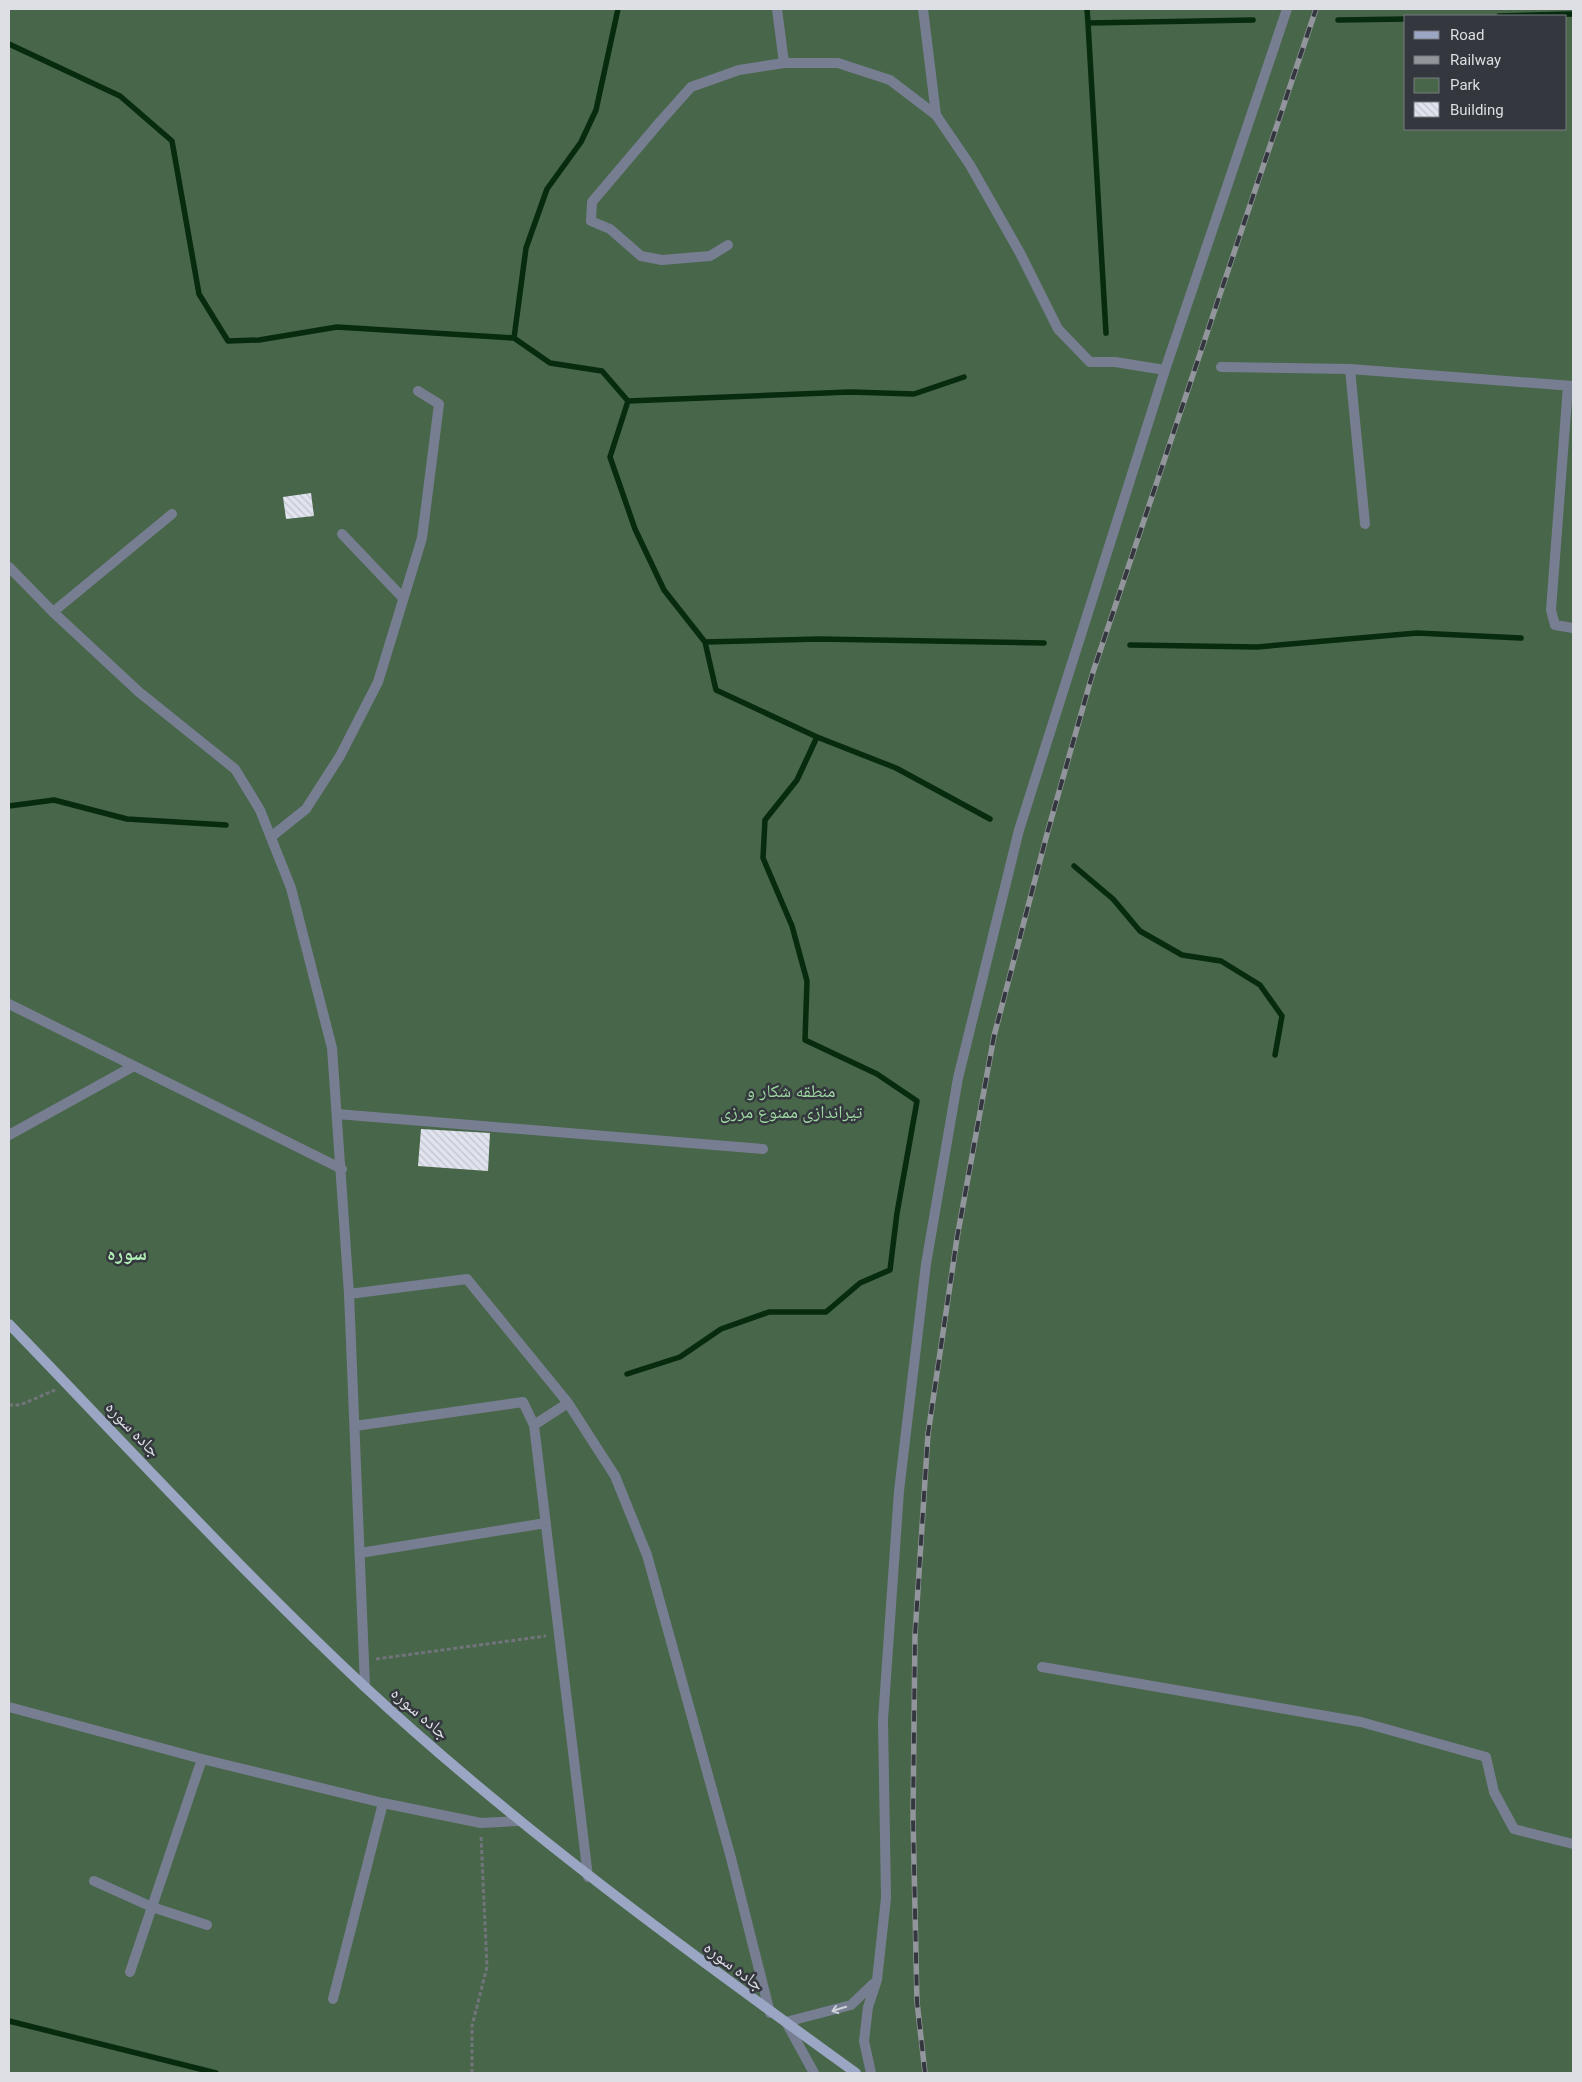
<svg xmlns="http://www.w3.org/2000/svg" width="1582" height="2082" font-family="Roboto,'Noto Naskh Arabic',sans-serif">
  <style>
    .park { fill: #48664a; fill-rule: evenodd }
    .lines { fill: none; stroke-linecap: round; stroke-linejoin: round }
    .stream { stroke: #072b0e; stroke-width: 5.5 }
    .building { fill: url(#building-back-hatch) }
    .path { stroke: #71747a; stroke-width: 3; stroke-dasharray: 4 2.5; stroke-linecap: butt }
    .lane { stroke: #777e91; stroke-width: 10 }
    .street { stroke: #777e91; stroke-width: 10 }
    .secondary { stroke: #9ba6c4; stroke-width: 10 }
    .rail-casing { stroke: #92959b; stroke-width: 5.5 }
    .rail { stroke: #34373e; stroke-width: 4; stroke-dasharray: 11; stroke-linecap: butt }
    .oneway { stroke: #ced0d8 }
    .labels { text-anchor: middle; stroke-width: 5; stroke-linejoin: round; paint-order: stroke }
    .park-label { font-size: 18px; fill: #9dd8a1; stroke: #34373e }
    .street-label { font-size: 18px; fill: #dddfe4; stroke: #34373e }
    .quarter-label { font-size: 20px; font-weight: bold; fill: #afecb3; stroke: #34373e }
  </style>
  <defs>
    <pattern id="building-back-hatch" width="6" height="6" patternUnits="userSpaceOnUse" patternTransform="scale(1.25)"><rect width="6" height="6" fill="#e1e4ee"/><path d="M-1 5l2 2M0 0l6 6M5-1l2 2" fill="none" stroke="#c1c4cc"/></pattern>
  </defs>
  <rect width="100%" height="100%" fill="#34373e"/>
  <path class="park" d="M 9,9 L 1573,9 L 1573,2073 L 9,2073 ZM 1406,16 L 1566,16 L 1566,129 L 1406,129 Z"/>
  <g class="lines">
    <path class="stream" d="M 1087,9 L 1088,23 L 1253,20
      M 1499,16 L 1573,14
      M 1338,20 L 1406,19
      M 1088,23 L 1106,333
      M 9,44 L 120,96 L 172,141 L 199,294 L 228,341 L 259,340 L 337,327 L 514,338 L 550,363 L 602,371 L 628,401 L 610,457 L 635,529 L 664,590 L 705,642 L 716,690 L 817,737 L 896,768 L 990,819
      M 514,338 L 526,248 L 547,189 L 581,142 L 596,110 L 618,9
      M 628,401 L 850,392 L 914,394 L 964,377
      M 705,642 L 819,639 L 1044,643
      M 1130,645 L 1257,647 L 1417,633 L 1521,638
      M 9,806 L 54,800 L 127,819 L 226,825
      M 1074,866 L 1113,899 L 1140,931 L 1182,955 L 1221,961 L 1260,985 L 1282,1016 L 1275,1055
      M 627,1374 L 680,1357 L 721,1329 L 769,1312 L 826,1312 L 860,1283 L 890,1270 L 897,1213 L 917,1101 L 877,1074 L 805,1040 L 807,981 L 792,926 L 763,858 L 765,820 L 797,780 L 817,737
      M 9,2021 L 216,2073"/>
  </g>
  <path class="building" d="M 311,493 L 314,516 L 286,519 L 283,497 Z
    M 421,1129 L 490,1133 L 488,1171 L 418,1166 Z"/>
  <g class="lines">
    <path class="path" d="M 9,1405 L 20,1405 L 55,1390
      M 376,1659 L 546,1636
      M 472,2073 L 472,2026 L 487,1967 L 481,1836"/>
    <path class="lane" d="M 923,9 L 936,115
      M 659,123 L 592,202 L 591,221 L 610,229 L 641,256 L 662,260 L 710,256 L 728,245
      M 1350,369 L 1365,524
      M 1568,386 L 1551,610 L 1555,625 L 1573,628
      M 342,534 L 403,598
      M 53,612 L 172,514
      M 271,837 L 306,809 L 340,756 L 378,682 L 422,538 L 439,404 L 418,391
      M 1042,1667 L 1361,1722 L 1486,1757 L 1494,1792 L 1514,1829 L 1573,1844
      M 94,1881 L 152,1907 L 207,1925"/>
    <path class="street" d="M 777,9 L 784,63
      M 659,123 L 691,87 L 739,70 L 784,63 L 838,63 L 890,80 L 936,115 L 970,165 L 1020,253 L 1058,329 L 1090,362 L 1115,362 L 1165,370
      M 1221,367 L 1350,369 L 1573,386
      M 9,567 L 53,612 L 139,692 L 235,769 L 260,810 L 291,888 L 332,1048 L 349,1294 L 365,1686
      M 9,1004 L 342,1169
      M 337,1114 L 763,1149
      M 9,1135 L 132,1067
      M 349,1294 L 467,1279 L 568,1403 L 615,1476 L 647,1555 L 731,1858 L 770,2013
      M 568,1403 L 534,1425 L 588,1877
      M 355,1426 L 523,1402 L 534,1425
      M 360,1553 L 546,1523
      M 9,1707 L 202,1759 L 383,1803 L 481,1823 L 519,1821
      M 130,1972 L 202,1759
      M 333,1999 L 383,1803
      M 814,2073 L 786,2022 L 851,2005 L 873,1984
      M 871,2073 L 864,2041 L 868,2007 L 877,1980 L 886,1898 L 883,1720 L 899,1491 L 926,1264 L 958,1078 L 1019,830 L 1165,370 L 1287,9"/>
    <path class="secondary" d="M 9,1324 C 126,1445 240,1570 364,1686 C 517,1828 687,1951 856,2073"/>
    <g class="rail-casing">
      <path id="rail" d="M 925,2073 L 917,2002 L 913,1817 L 915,1635 L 928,1434 L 957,1238 L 994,1036 L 1047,834 L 1093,672 L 1316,9"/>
    </g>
    <use href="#rail" class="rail"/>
  </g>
  <defs><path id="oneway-shaft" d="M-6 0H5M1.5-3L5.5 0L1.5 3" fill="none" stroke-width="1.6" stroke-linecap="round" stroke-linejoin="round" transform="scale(1.25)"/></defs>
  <use class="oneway" href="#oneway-shaft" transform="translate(839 2009) rotate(163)"/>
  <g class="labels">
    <g class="park-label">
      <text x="791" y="1097">منطقه شکار و<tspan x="791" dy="21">تیراندازی ممنوع مرزی</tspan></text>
    </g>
    <g class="street-label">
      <text transform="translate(133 1429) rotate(46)" y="6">جاده سوره</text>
      <text transform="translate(420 1713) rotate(41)" y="6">جاده سوره</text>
      <text transform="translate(734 1966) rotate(37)" y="6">جاده سوره</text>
    </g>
    <g class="quarter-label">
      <text x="127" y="1260">سوره</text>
    </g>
  </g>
  <rect width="1582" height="2082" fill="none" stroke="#dddfe4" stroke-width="20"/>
  <rect x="1404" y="15" width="162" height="115" fill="#34373e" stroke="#787a80"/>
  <rect x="1414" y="31" width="25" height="8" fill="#9ba6c4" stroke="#787a80"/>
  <text x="1450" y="40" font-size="15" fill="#dddfe4">Road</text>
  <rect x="1414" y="56" width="25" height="8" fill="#92959b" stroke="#787a80"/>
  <text x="1450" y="65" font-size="15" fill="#dddfe4">Railway</text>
  <rect x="1414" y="78" width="25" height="15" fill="#48664a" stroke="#787a80"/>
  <text x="1450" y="90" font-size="15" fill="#dddfe4">Park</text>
  <rect x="1414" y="102" width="25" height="15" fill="url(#building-back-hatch)" stroke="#787a80"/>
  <text x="1450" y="115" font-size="15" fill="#dddfe4">Building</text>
</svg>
